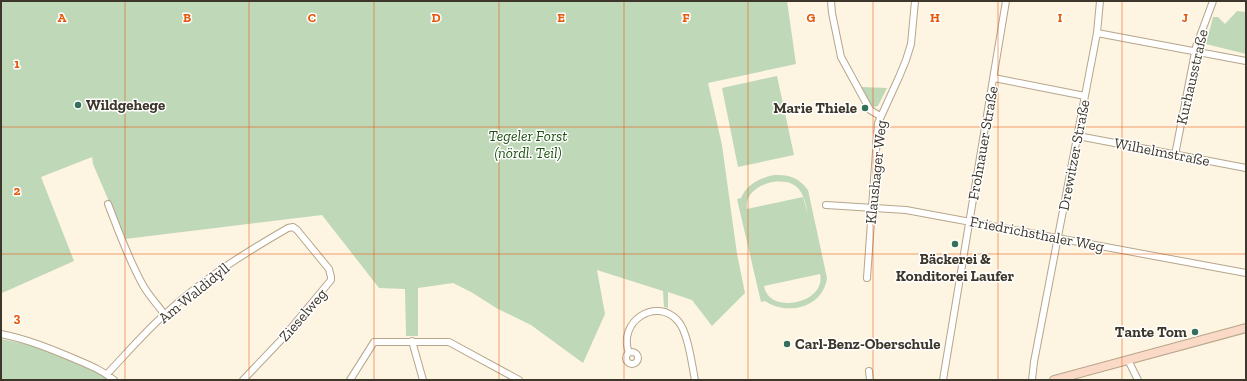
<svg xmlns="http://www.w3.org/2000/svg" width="1247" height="381" font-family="'Zilla Slab',serif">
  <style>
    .green { fill: #bed8b8; fill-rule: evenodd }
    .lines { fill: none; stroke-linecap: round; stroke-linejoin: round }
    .minor-casing { stroke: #b6a68a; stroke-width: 8 }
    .secondary-casing { stroke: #b6a68a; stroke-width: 10 }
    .minor { stroke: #fff; stroke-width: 6 }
    .secondary { stroke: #fadac7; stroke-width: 8 }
    .grid { fill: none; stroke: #e8590c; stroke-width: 1; stroke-opacity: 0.55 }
    .poi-dot { fill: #346f5a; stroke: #fff; stroke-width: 1.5 }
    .labels { text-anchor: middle; stroke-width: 3; stroke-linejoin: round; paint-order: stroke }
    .street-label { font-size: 15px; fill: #3d362a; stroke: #fff }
    .poi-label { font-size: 15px; font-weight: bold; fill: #3d362a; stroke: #fff; text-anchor: start }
    .park-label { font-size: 15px; font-style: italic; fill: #1e5110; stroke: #fff }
    .grid-label { font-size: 13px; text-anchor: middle; font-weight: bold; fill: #e8590c; stroke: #fff; stroke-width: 3; stroke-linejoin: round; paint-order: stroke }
  </style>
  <rect width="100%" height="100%" fill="#fef4e2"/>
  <path class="green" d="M 1,1 L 787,1 L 796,64 L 708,83 L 722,145 L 737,254 L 745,293 L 712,326 L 692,300 L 668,292 L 668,308 L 664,307 L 663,291 L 597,270 L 605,314 L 583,363 L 531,325 L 498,309 L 471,292 L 453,283 L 418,288 L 418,336 L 406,336 L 405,289 L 379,288 L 322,215 L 125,239 L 93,164 L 92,157 L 41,177 L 74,261 L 2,293 L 1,292 Z
    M 1237,11 L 1246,12 L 1246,54 L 1206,44 L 1213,17 L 1218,17 L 1225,24 Z
    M 777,76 L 794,155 L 738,167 L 722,88 Z
    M 861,87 L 887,88 L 878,106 L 874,107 L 871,105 Z
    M 774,175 C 790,175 798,177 808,190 L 827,278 C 823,308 787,316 765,301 L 761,302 L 737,199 L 741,198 C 747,184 760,178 774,175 ZM 773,182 C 799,179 804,193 808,215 L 803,197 L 747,209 C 744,194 760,184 773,182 ZM 820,274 C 827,304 768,315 764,286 Z
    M 1,339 L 35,346 L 100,372 L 111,380 L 1,380 Z"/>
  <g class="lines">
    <g class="minor-casing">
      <path id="minor" d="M 831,1 L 832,13 L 841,57 L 870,110 L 880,116
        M 1097,33 L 1246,61
        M 994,78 L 1085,96
        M 1078,136 L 1246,168
        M 1175,155 L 1196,47 L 1213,1
        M 108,204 C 119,232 129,261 144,287 C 150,297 158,305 164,314
        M 826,205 L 906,210 L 1246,273
        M 867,278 L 878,123 L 899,77 L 906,60 L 911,44 L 915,1
        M 1,334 C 27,339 51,349 75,359 C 89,365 102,370 114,380
        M 412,341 L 423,380
        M626 358a6 6 0 1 1 12 0a6 6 0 1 1-12 0Z
        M 629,353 C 617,322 656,296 678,321 C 688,332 692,365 695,380
        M 1128,360 L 1138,380
        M 869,371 L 870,380
        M 107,374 C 126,354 144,333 164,315 C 203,279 243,254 288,228 L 293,227 L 297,230 L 329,269 L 331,277 L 331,280 L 282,339 L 243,380
        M 350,380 L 374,342 L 449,342 L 519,380
        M 943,380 L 1006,1
        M 1032,380 L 1034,362 L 1097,33 L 1100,1"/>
    </g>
    <g class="secondary-casing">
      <path id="secondary" d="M 1054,380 L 1246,328"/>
    </g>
    <use href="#minor" class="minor"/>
    <use href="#secondary" class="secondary"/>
  </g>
  <path class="grid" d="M 125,1 L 125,380M 249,1 L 249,380M 374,1 L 374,380M 499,1 L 499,380M 624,1 L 624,380M 748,1 L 748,380M 873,1 L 873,380M 998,1 L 998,380M 1122,1 L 1122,380M 1,127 L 1246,127M 1,254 L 1246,254"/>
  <g class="poi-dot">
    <circle cx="78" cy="105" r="4"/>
    <circle cx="865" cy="108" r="4"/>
    <circle cx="955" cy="244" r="4"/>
    <circle cx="1195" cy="332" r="4"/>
    <circle cx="787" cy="344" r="4"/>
  </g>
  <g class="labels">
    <g class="street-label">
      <text transform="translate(1192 77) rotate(-77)" y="5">Kurhausstraße</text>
      <text transform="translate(983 143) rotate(-80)" y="5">Frohnauer Straße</text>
      <text transform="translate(1162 152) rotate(11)" y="5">Wilhelmstraße</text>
      <text transform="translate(1074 155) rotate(-79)" y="5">Drewitzer Straße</text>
      <text transform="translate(876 172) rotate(-84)" y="5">Klaushager Weg</text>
      <text transform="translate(1037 234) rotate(11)" y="5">Friedrichsthaler Weg</text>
      <text transform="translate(194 293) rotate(-39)" y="5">Am Waldidyll</text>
      <text transform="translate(303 315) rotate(-49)" y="5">Zieselweg</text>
    </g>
    <g class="poi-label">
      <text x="86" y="110">Wildgehege</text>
      <text x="857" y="113" text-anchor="end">Marie Thiele</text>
      <text x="955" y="264" text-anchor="middle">Bäckerei &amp;<tspan x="955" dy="17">Konditorei Laufer</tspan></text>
      <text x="1187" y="337" text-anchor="end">Tante Tom</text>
      <text x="795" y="349">Carl-Benz-Oberschule</text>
    </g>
    <g class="park-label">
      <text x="528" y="141">Tegeler Forst<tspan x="528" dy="17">(nördl. Teil)</tspan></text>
    </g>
  </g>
  <g class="grid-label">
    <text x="62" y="22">A</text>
    <text x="187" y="22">B</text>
    <text x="312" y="22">C</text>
    <text x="436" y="22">D</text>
    <text x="561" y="22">E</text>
    <text x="686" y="22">F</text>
    <text x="811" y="22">G</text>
    <text x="935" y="22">H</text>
    <text x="1060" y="22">I</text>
    <text x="1185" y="22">J</text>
    <text x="17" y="68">1</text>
    <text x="17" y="195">2</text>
    <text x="17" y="322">3</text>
  </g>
  <rect width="1247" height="381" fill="none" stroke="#3d362a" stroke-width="4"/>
</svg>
